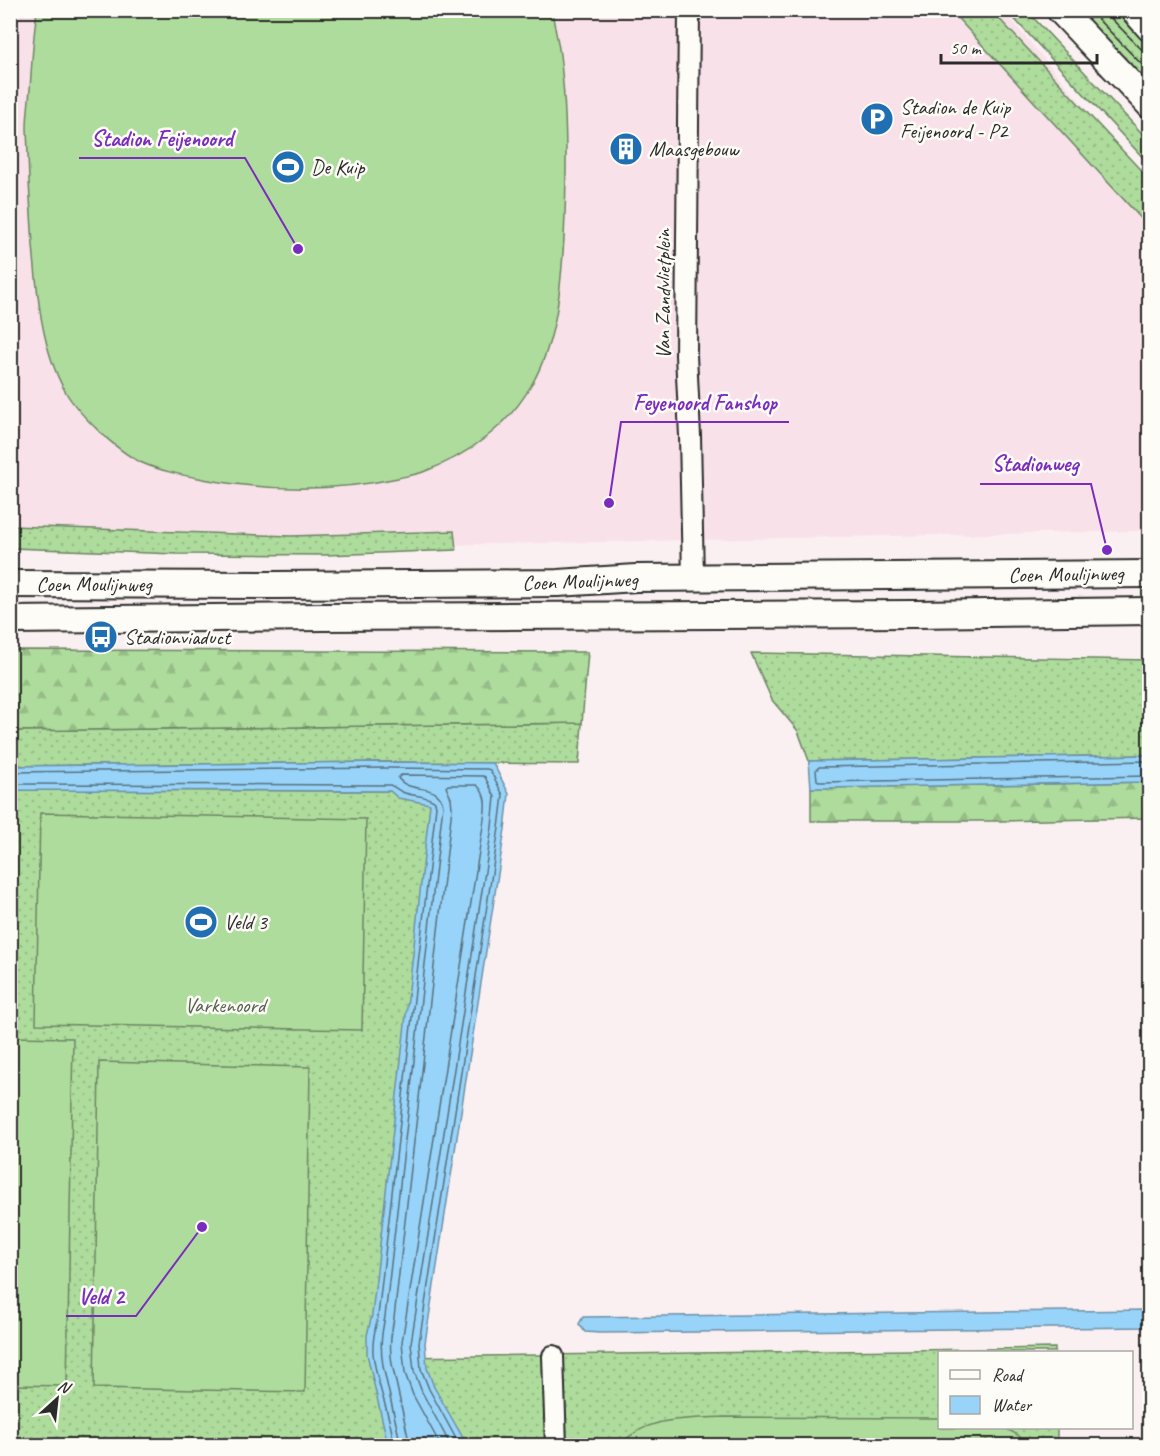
<svg xmlns="http://www.w3.org/2000/svg" width="1160" height="1456" font-family="Caveat,sans-serif">
  <style>
    .built { fill: #f9e1ea }
    .grass { fill: url(#grass-dots); stroke: #6c8464; stroke-width: 1.5 }
    .forest { fill: url(#forest-firs); stroke: #6c8464; stroke-width: 1.5 }
    .pitch { fill: #aedc9c; stroke: #6c8464; stroke-width: 1.5 }
    .water { fill: #98d4f9; stroke: #6c90a7; stroke-width: 1.5 }
    .lines { fill: none; stroke-linecap: round; stroke-linejoin: round }
    .shore { stroke: #576f7d; stroke-width: 1.5 }
    .minor-casing { stroke: #2b2b2b; stroke-width: 24 }
    .major-casing { stroke: #2b2b2b; stroke-width: 30 }
    .minor { stroke: #fdfcf7; stroke-width: 20 }
    .major { stroke: #fdfcf7; stroke-width: 26 }
    .tram { stroke: #2b2b2b; stroke-width: 1.5 }
    .labels { text-anchor: middle; stroke-width: 5; stroke-linejoin: round; paint-order: stroke }
    .poi-label { font-size: 21px; fill: #2b2b2b; stroke: #fdfcf7; text-anchor: start }
    .street-label { font-size: 21px; fill: #2b2b2b; stroke: #fdfcf7 }
    .park-label { font-size: 21px; fill: #52604d; stroke: #fdfcf7 }
    .leader { fill: none; stroke: #7b2cbf; stroke-width: 2 }
    .callout-dot { fill: #7b2cbf; stroke: #fdfcf7; stroke-width: 2 }
    .callout-label { font-size: 22px; text-anchor: middle; font-weight: bold; fill: #7b2cbf; stroke: #fdfcf7; stroke-width: 5; stroke-linejoin: round; paint-order: stroke }
  </style>
  <defs>
    <pattern id="grass-dots" width="8" height="8" patternUnits="userSpaceOnUse" patternTransform="scale(1.5)"><rect width="8" height="8" fill="#aedc9c"/><path d="M2 2h.1M6 6h.1" fill="none" stroke="#96bd87" stroke-width="1.8" stroke-linecap="round"/></pattern>
    <pattern id="forest-firs" width="22" height="20" patternUnits="userSpaceOnUse" patternTransform="scale(1.5)"><rect width="22" height="20" fill="#aedc9c"/><path d="M5 1l3.5 6h-7zM16 11l3.5 6h-7z" fill="#96bd87"/></pattern>
  </defs>
  <rect width="100%" height="100%" fill="#fbf0f1"/>
  <filter id="ink" filterUnits="userSpaceOnUse"><feTurbulence type="fractalNoise" baseFrequency=".0167" numOctaves="2"/><feDisplacementMap in="SourceGraphic" scale="12" xChannelSelector="R" yChannelSelector="G"/><feConvolveMatrix kernelMatrix="1 2 1 2 8 2 1 2 1" color-interpolation-filters="sRGB"/></filter>
  <g filter="url(#ink)">
    <path class="built" d="M 11,11 L 1004,11 L 1149,184 L 1149,531 L 446,545 L 11,534 Z"/>
    <path class="grass" d="M 951,11 L 992,11 L 1149,179 L 1149,227 Z
      M 1007,11 L 1027,11 L 1138,129 L 1149,141 L 1149,164 Z
      M 1072,11 L 1121,11 L 1149,41 L 1149,88 Z
      M 11,526 L 291,536 L 454,531 L 456,550 L 326,555 L 177,554 L 11,548 Z
      M 751,653 L 1149,660 L 1149,755 L 809,761 L 798,731 L 772,700 Z
      M 582,723 L 579,764 L 386,762 L 11,766 L 10,731 Z
      M 466,781 L 400,1357 L 1055,1348 L 1055,1352 L 940,1352 L 940,1428 L 1057,1428 L 1057,1445 L 11,1446 L 11,790 L 390,791 Z"/>
    <path class="forest" d="M 11,650 L 588,652 L 582,723 L 11,731 Z
      M 1149,782 L 1149,818 L 1000,821 L 811,821 L 811,788 Z"/>
    <path class="pitch" d="M 37,11 L 552,11 C 554,25 558,40 560,55 C 568,116 567,178 564,238 C 561,287 557,340 532,384 C 509,426 467,456 423,472 C 415,475 406,476 398,478 C 333,492 268,491 203,479 C 182,475 160,471 140,462 C 116,450 78,414 65,391 C 41,348 37,293 33,245 C 30,206 28,167 27,128 C 27,115 29,102 30,89 C 32,62 33,37 37,11 Z
      M 40,813 L 366,819 L 362,1030 L 36,1024 Z
      M 12,1037 L 73,1038 L 67,1386 L 11,1385 Z
      M 99,1062 L 310,1067 L 305,1392 L 94,1388 Z
      M 723,1417 L 939,1418 L 940,1428 L 1005,1428 L 1018,1435 L 1028,1445 L 995,1445 L 986,1440 L 985,1446 L 620,1445 C 647,1416 686,1419 723,1417 Z"/>
    <path class="water" d="M 1149,755 L 1149,782 L 829,788 L 811,788 L 809,761 Z
      M 386,762 L 493,763 L 509,794 L 505,829 L 425,1343 L 427,1368 L 434,1387 L 467,1445 L 388,1445 L 367,1354 L 367,1335 L 372,1315 L 430,804 L 398,798 L 390,791 L 11,790 L 11,766 Z
      M 1149,1310 L 1149,1327 L 600,1333 L 585,1332 L 579,1324 L 583,1317 Z"/>
    <g class="lines">
      <path class="shore" d="M 1150,761 L 819,767 L 816,770 L 817,780 L 820,782 L 1150,776
        M 10,772 L 386,768 L 487,769 L 490,770 L 503,795 L 499,828 L 419,1343 L 421,1369 L 429,1389 L 460,1446
        M 10,784 L 390,785 C 395,787 398,790 402,792 C 413,797 426,794 435,802 L 436,806 L 378,1316 C 375,1329 372,1340 373,1353 C 376,1385 391,1414 394,1446
        M 401,1446 L 383,1366 C 380,1346 381,1336 385,1317 L 443,805 C 438,781 410,795 398,778 L 401,775 L 483,776 L 485,777 L 495,797 L 492,827 L 411,1343 L 414,1371 L 422,1392 L 451,1446
        M 410,1446 L 392,1364 C 389,1346 391,1335 394,1318 L 452,808 L 451,798 L 446,787 L 448,785 L 477,785 C 489,797 485,810 483,826 L 402,1342 L 405,1373 L 413,1395 L 441,1446"/>
      <g class="minor-casing">
        <path id="minor" d="M 689,10 L 686,355 L 690,436 L 693,578
          M 553,1356 L 556,1446"/>
      </g>
      <g class="major-casing">
        <path id="major" d="M 1060,10 L 1150,105
          M 1134,10 L 1150,28
          M 10,584 L 276,585 L 558,583 L 636,578 L 1150,574
          M 10,620 L 324,617 L 915,614 L 1150,611"/>
      </g>
      <use href="#minor" class="minor"/>
      <use href="#major" class="major"/>
      <path class="tram" d="M 1089,10 L 1150,73
        M 1103,10 L 1150,58"/>
    </g>
  </g>
  <defs>
    <g id="parking-disc" transform="scale(1.725)"><circle r="9.5" fill="#1f6fb2" stroke="#fdfcf7"/><path d="M-3.5-5.5H1a3.5 3.5 0 0 1 0 7H-1V5.5H-3.5ZM-1-3.4V-.6H.8a1.4 1.4 0 0 0 0-2.8Z" fill="#fff"/></g>
    <g id="building-disc" transform="scale(1.725)"><circle r="9.5" fill="#1f6fb2" stroke="#fdfcf7"/><path d="M-4-6H4V6H1V3H-1V6H-4ZM-2.5-4.3h1.7v1.8h-1.7ZM.8-4.3h1.7v1.8H.8ZM-2.5-1h1.7V.8h-1.7ZM.8-1h1.7V.8H.8Z" fill="#fff"/></g>
    <g id="stadium-disc" transform="scale(1.725)"><circle r="9.5" fill="#1f6fb2" stroke="#fdfcf7"/><path d="M0-5a6.5 5 0 1 0 0 10a6.5 5 0 1 0 0-10ZM-3.5-1.8h7v3.6h-7Z" fill="#fff"/></g>
    <g id="bus-disc" transform="scale(1.725)"><circle r="9.5" fill="#1f6fb2" stroke="#fdfcf7"/><path d="M-5-6H5V4H4V6H2V4H-2V6H-4V4H-5ZM-3.5-4V0h7V-4ZM-3.5 1.2v1.5H-2V1.2ZM2 1.2v1.5H3.5V1.2Z" fill="#fff"/></g>
  </defs>
  <g fill-rule="evenodd">
    <use href="#parking-disc" x="877" y="119"/>
    <use href="#building-disc" x="626" y="149"/>
    <use href="#stadium-disc" x="288" y="167"/>
    <use href="#bus-disc" x="101" y="637"/>
    <use href="#stadium-disc" x="201" y="922"/>
  </g>
  <g class="labels">
    <g class="poi-label">
      <text x="900" y="114">Stadion de Kuip<tspan x="900" dy="24">Feijenoord - P2</tspan></text>
      <text x="649" y="156">Maasgebouw</text>
      <text x="311" y="174">De Kuip</text>
      <text x="124" y="644">Stadionviaduct</text>
      <text x="224" y="929">Veld 3</text>
    </g>
    <g class="street-label">
      <text transform="translate(663 294) rotate(-90)" y="7">Van Zandvlietplein</text>
      <text transform="translate(1066 574) rotate(-1)" y="7">Coen Moulijnweg</text>
      <text transform="translate(580 581) rotate(-2)" y="7">Coen Moulijnweg</text>
      <text x="94" y="591">Coen Moulijnweg</text>
    </g>
    <g class="park-label">
      <text x="225" y="1012">Varkenoord</text>
    </g>
  </g>
  <path class="leader" d="M298 249L245 158H79M609 503L621 422H789M1107 550L1091 484H980M202 1227L136 1316H66"/>
  <g class="callout-dot">
    <circle cx="298" cy="249" r="6"/>
    <circle cx="609" cy="503" r="6"/>
    <circle cx="1107" cy="550" r="6"/>
    <circle cx="202" cy="1227" r="6"/>
  </g>
  <g class="callout-label">
    <text x="162" y="146">Stadion Feijenoord</text>
    <text x="705" y="410">Feyenoord Fanshop</text>
    <text x="1035" y="471">Stadionweg</text>
    <text x="101" y="1304">Veld 2</text>
  </g>
  <rect width="1160" height="1456" fill="none" stroke="#fdfcf7" stroke-width="36"/>
  <rect x="18" y="18" width="1124" height="1420" fill="none" stroke="#2b2b2b" stroke-width="2" filter="url(#ink)"/>
  <rect x="938" y="1351" width="195" height="78" fill="#fdfcf7" stroke="#a9a8a5" stroke-width="1.5"/>
  <rect x="950" y="1370" width="30" height="9" fill="#fdfcf7" stroke="#a9a8a5" stroke-width="1.5"/>
  <text x="992" y="1381" font-size="18" fill="#2b2b2b">Road</text>
  <rect x="950" y="1396" width="30" height="18" fill="#98d4f9" stroke="#a9a8a5" stroke-width="1.5"/>
  <text x="992" y="1411" font-size="18" fill="#2b2b2b">Water</text>
  <g transform="translate(57 1399) rotate(27)" stroke="#fdfcf7" stroke-width="4.5" paint-order="stroke">
  <path d="M0-4.5L10 22L0 15L-10 22Z" fill="#2b2b2b"/>
  <text y="-9" font-size="16" font-weight="bold" text-anchor="middle" fill="#2b2b2b">N</text>
  </g>
  <path d="M941 54v9h156v-9" fill="none" stroke="#2b2b2b" stroke-width="3"/>
  <text x="950" y="54" font-size="18" fill="#2b2b2b" stroke="#fdfcf7" stroke-width="4.5" paint-order="stroke">50 m</text>
</svg>
